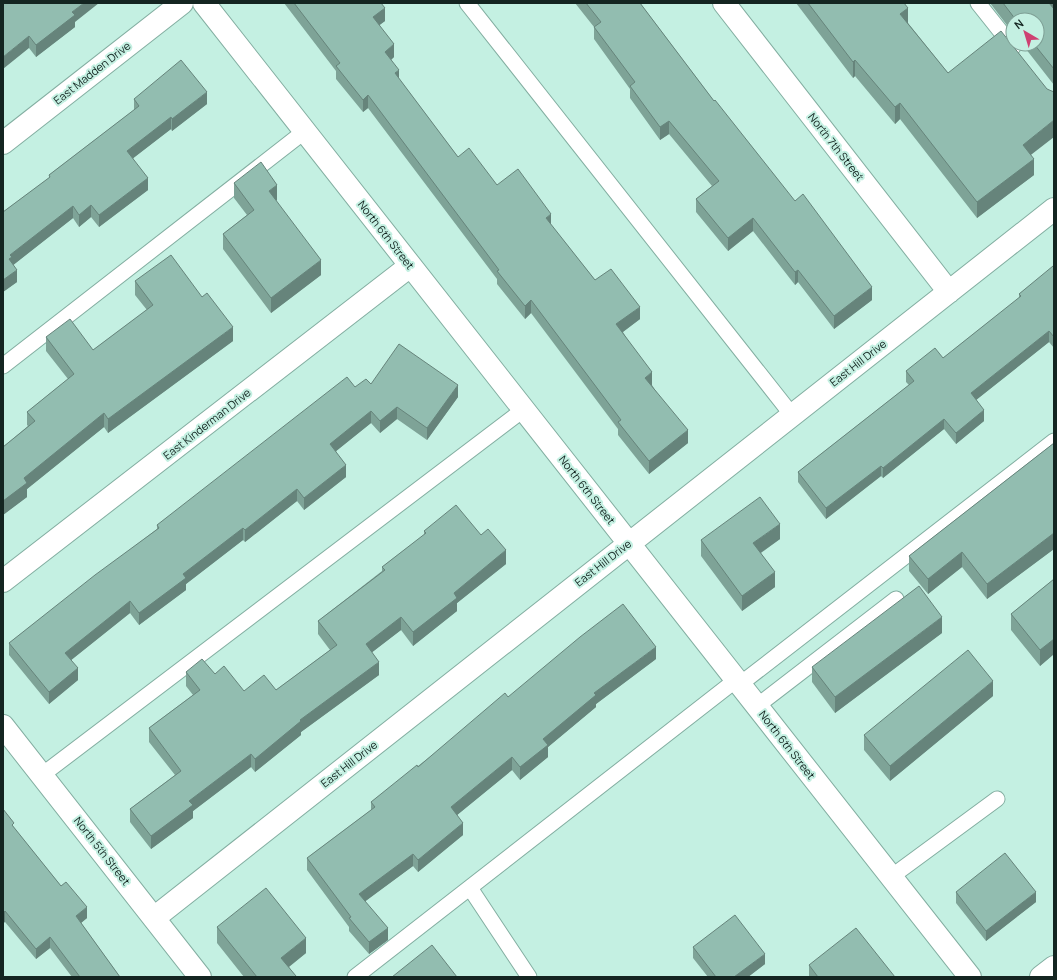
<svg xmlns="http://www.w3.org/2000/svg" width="1057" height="980" font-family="Manrope,sans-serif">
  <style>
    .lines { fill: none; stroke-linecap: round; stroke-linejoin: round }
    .lane-casing { stroke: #83aea1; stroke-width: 17 }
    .street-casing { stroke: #83aea1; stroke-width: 24 }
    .secondary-casing { stroke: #83aea1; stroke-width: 24 }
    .lane { stroke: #fff; stroke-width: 15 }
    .street { stroke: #fff; stroke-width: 22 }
    .secondary { stroke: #fff; stroke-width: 22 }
    .wall { fill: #7ea397 }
    .shaded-wall { fill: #66847b }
    .building { fill: #92bdb0; stroke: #66847b }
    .labels { text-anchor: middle; stroke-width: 4; stroke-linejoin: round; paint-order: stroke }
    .street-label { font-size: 11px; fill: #142521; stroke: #c4f0e2 }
  </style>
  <rect width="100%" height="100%" fill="#c4f0e2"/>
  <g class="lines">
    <g class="lane-casing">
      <path id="lane" d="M 467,3 L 792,415
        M 978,3 L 1013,47
        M 3,366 L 305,131
        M 739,685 L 1054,441
        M 757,706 L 896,599
        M 42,775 L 523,410
        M 891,877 L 997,799
        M 470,888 L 529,977
        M 355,977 L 736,680"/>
    </g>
    <g class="street-casing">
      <path id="street" d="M 204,3 L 970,977
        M 724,3 L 949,292
        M 3,143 L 182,3
        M 3,581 L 410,266
        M 3,726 L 200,977
        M 154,918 L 1054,209"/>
    </g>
    <g class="secondary-casing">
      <path id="secondary" d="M 1041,977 L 1054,967"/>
    </g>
    <use href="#lane" class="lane"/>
    <use href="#street" class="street"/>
    <use href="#secondary" class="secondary"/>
  </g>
  <path class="wall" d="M 3,3 L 75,22 L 75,27 L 36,57 L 29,48 Z
    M 284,3 L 381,3 L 385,21 L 379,25 L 394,57 L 391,60 L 399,79 L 458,157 L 497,185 L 551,225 L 595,280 L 640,319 L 623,332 L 652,385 L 688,443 L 649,474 L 618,435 L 618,429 L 531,313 L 525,319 L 497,284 L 497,279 L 368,108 L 363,112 L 336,79 L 336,71 Z
    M 575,3 L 640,3 L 714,101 L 872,300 L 834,329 L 798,282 L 795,285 L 753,231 L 728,251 L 696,212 L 696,199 L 712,186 L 669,134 L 660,140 L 630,98 L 630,89 L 594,39 L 594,27 Z
    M 796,3 L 904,3 L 908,23 L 948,73 L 1047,89 L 1031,155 L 1034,175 L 977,218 L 900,119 L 895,124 L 855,76 L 853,78 Z
    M 990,3 L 1054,3 L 1054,85 L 1022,44 L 1037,44 L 1037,20 L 1013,20 L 1013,33 Z
    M 134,99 L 207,104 L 172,131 L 171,129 L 133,158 L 148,190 L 99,227 L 91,217 L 79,227 L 73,218 L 13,265 L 17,282 L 3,292 L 3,212 L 49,178 L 49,175 L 134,110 Z
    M 234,183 L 277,200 L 276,201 L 321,275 L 271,313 L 223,249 L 223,234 L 247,215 L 234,198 Z
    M 1054,267 L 1054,348 L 1049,342 L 976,400 L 984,421 L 956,444 L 944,429 L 883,478 L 881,476 L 826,519 L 798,482 L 798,472 L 909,385 L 906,382 L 906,371 L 943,358 L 1019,298 L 1019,294 Z
    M 135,281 L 233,341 L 108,433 L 104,427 L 27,489 L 27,497 L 3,515 L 3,447 L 28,426 L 27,425 L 27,412 L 68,379 L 46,351 L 46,337 L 93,350 L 147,310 L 135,295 Z
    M 371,384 L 458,397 L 427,440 L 397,419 L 380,433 L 371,423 L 336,451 L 346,477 L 304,510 L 297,501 L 245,542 L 243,540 L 186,584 L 186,590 L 139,625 L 130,613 L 71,660 L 78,680 L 49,704 L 9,655 L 9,643 L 157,529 L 157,525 L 355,387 Z
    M 1054,443 L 1054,549 L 987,599 L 962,567 L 928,594 L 909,571 L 909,556 Z
    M 424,531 L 481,535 L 506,564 L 457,603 L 457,611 L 413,646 L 401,630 L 372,652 L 379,675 L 301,732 L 301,735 L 255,772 L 251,767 L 193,811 L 193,818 L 151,849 L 130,822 L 130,809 L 175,775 L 149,742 L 149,728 L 193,695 L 186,686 L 186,672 L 215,674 L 244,691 L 276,690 L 330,650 L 318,634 L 318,621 L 382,571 L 382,567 L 424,535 Z
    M 780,539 L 761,553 L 775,587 L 742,611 L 701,556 L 701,540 Z
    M 1054,579 L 1054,654 L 1040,666 L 1011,630 L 1011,614 Z
    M 942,633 L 835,713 L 812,682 L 812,667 Z
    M 656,659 L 596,704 L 596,707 L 548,747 L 548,757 L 520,780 L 512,770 L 457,815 L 463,835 L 418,872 L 413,866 L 365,901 L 388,940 L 369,954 L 349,931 L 349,927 L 307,870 L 307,858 L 371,810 L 371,802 L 508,697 Z
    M 993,696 L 890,781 L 864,750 L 864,735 Z
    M 3,809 L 14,828 L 87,918 L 81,923 L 120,977 L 72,977 L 50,948 L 36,959 L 5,922 L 3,923 Z
    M 956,892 L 1036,902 L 986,941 L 956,903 Z
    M 217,927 L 306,953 L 289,967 L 296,977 L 244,977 L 217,943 Z
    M 693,947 L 765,964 L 748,977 L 708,977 L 693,958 Z
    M 809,965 L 895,977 L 810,977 L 809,976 Z"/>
  <path class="shaded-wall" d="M 84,3 L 99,3 L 75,22 L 75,27 L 36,57 L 36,45 L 72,12 Z
    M 1047,3 L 1054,3 L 1054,11 Z
    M 385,8 L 385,21 L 373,30 L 373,17 Z
    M 908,8 L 908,25 L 900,14 Z
    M 29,36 L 29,48 L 3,69 L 3,57 Z
    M 394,44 L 394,57 L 385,65 L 385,52 Z
    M 855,60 L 855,76 L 853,78 L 853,62 Z
    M 399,70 L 399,83 L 395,73 Z
    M 207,92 L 207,104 L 172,131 L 172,119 Z
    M 368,95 L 368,108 L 363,112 L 363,100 Z
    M 900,103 L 900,119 L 895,124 L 895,107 Z
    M 171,117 L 171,129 L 127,163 L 127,151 Z
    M 1054,120 L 1054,137 L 1023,161 L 1023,145 Z
    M 669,121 L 669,134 L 660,140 L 660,127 Z
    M 1034,159 L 1034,175 L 977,218 L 977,202 Z
    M 148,178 L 148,190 L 99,227 L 99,215 Z
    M 277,185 L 277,200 L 269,206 L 269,191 Z
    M 91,205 L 91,217 L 79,227 L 79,215 Z
    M 73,206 L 73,218 L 12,266 L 9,259 L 10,255 Z
    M 551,214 L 551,227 L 546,218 Z
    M 753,218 L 753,231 L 728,251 L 728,238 Z
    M 321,260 L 321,275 L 271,313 L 271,298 Z
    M 17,270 L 17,282 L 3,292 L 3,280 Z
    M 798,270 L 798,282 L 795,285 L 795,272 Z
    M 872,287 L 872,300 L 834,329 L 834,316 Z
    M 531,300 L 531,313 L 525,319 L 525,306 Z
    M 640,307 L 640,319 L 616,337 L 616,324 Z
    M 233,327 L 233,341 L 108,433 L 108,419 Z
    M 1049,331 L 1049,342 L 971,404 L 971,393 Z
    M 652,372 L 652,385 L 645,390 L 645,378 Z
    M 458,385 L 458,397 L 427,440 L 427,428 Z
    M 397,407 L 397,419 L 380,433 L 380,421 Z
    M 984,410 L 984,421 L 956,444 L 956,433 Z
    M 371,411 L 371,423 L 330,456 L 330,444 Z
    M 104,413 L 104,427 L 27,489 L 27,497 L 3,515 L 3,501 L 24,478 Z
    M 944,419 L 944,429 L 883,478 L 883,468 Z
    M 688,430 L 688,443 L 649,474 L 649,461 Z
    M 346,465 L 346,477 L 304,510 L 304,498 Z
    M 881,466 L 881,476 L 826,519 L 826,508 Z
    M 297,489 L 297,501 L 245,542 L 245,530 Z
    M 780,524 L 780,539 L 753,558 L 753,543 Z
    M 243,528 L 243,540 L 186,584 L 186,590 L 139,625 L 139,613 L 183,574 Z
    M 1054,533 L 1054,549 L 987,599 L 987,584 Z
    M 506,550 L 506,564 L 457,603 L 457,611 L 413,646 L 413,632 L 454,593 Z
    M 962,552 L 962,567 L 928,594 L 928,579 Z
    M 775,572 L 775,587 L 742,611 L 742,596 Z
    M 130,601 L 130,613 L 65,665 L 65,653 Z
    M 401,617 L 401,630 L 366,657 L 366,644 Z
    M 942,617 L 942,633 L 835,713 L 835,697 Z
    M 1054,639 L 1054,654 L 1040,666 L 1040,650 Z
    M 656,647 L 656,659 L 596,704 L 596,707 L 548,747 L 548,757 L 520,780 L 520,767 L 543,739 L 594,693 Z
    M 379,662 L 379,675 L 301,732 L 301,735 L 255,772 L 255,759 L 300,720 Z
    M 78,668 L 78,680 L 49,704 L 49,692 Z
    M 993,681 L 993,696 L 890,781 L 890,766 Z
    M 251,754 L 251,767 L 193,811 L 193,818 L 151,849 L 151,836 L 189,801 Z
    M 512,757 L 512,770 L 451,820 L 451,807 Z
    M 463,823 L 463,835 L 418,872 L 418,860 Z
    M 413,854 L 413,866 L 359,906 L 359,894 Z
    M 1036,892 L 1036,902 L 986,941 L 986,931 Z
    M 87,907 L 87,918 L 76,927 L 76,916 Z
    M 5,911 L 5,922 L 3,923 L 3,913 Z
    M 388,928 L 388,940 L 369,954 L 369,942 Z
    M 50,937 L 50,948 L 36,959 L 36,949 Z
    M 306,938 L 306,953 L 281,973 L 281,958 Z
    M 765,954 L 765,964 L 748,977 L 734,977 Z"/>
  <path class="building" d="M 3,3 L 84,3 L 72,12 L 75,15 L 36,45 L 29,36 L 3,57 Z
    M 294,3 L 381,3 L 385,8 L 373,17 L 394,44 L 385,52 L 399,70 L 395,73 L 458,157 L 469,148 L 497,185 L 518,169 L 551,214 L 546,218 L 595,280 L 611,269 L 640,307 L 616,324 L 652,372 L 645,378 L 688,430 L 649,461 L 618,422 L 621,420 L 531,300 L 525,306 L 497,271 L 499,270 L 368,95 L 363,100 L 336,66 L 340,63 Z
    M 586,3 L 640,3 L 714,101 L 715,100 L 795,201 L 803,194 L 872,287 L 834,316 L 798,270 L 795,272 L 753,218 L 728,238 L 696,199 L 719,181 L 669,121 L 660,127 L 630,86 L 635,82 L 594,27 L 601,22 Z
    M 808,3 L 904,3 L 908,8 L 900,14 L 948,73 L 1001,31 L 1047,89 L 1054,92 L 1054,120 L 1023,145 L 1034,159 L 977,202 L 900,103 L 895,107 L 855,60 L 853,62 Z
    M 1003,3 L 1049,3 L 1054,9 L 1054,69 L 1034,44 L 1037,44 L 1037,20 L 1016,20 Z
    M 181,60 L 207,92 L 172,119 L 171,117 L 127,151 L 148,178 L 99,215 L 91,205 L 79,215 L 73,206 L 10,255 L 12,257 L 9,259 L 17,270 L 3,280 L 3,212 L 50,177 L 49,175 L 139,106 L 134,99 Z
    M 261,162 L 277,185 L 269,191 L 321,260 L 271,298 L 223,234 L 254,210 L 234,183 Z
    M 171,255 L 202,297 L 207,293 L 233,327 L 108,419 L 104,413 L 24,478 L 27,483 L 3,501 L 3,447 L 35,421 L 27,412 L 74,374 L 46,337 L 70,319 L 93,350 L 153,305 L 135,281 Z
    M 1053,266 L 1054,267 L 1054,337 L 1049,331 L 971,393 L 984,410 L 956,433 L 944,419 L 883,468 L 881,466 L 826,508 L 798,472 L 914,381 L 906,371 L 935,348 L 943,358 L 1021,296 L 1019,294 Z
    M 399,344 L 458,385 L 427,428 L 397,407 L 380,421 L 371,411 L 330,444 L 346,465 L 304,498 L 297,489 L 245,530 L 243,528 L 183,574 L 186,578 L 139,613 L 130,601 L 65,653 L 78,668 L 49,692 L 9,643 L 95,575 L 159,528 L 157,525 L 347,377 L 355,387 L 366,379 L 371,384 Z
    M 1054,443 L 1054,533 L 987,584 L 962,552 L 928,579 L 909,556 Z
    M 760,497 L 780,524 L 753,543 L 775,572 L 742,596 L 701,540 Z
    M 456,505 L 481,535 L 488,529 L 506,550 L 454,593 L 457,598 L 413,632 L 401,617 L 366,644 L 379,662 L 300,720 L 301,721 L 255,759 L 251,754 L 189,801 L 193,805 L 151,836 L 130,809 L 181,771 L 149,728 L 200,690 L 186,672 L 202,659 L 215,674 L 224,666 L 244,691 L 264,675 L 276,690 L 337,645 L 318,621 L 385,570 L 382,567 L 426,533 L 424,531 Z
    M 1054,579 L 1054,639 L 1040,650 L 1011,614 Z
    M 919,586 L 942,617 L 835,697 L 812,667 Z
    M 623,604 L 656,647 L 594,693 L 596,695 L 543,739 L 548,745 L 520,767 L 512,757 L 451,807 L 463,823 L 418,860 L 413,854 L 359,894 L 388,928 L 369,942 L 349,918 L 351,917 L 307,858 L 375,807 L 371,802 L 417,765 L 418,767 L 505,693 L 508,697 L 580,637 Z
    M 968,650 L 993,681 L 890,766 L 864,735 Z
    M 3,809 L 14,823 L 12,825 L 61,886 L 66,882 L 87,907 L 76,916 L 120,977 L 80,977 L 50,937 L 36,949 L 5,911 L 3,913 Z
    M 1005,853 L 1036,892 L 986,931 L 956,892 Z
    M 266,888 L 306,938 L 281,958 L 296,976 L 295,977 L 257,977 L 217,927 Z
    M 735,915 L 765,954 L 734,977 L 716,977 L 693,947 Z
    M 856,928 L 895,977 L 818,977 L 809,965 Z
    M 432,945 L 457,977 L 392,977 Z"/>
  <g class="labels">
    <g class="street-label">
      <text transform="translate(92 73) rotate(-38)" y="4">East Madden Drive</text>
      <text transform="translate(836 147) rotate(52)" y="4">North 7th Street</text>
      <text transform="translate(386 235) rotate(52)" y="4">North 6th Street</text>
      <text transform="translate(858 363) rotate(-38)" y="4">East Hill Drive</text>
      <text transform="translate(207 424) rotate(-38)" y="4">East Kinderman Drive</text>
      <text transform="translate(587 490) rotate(52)" y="4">North 6th Street</text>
      <text transform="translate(603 563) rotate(-38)" y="4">East Hill Drive</text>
      <text transform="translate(787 745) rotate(52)" y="4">North 6th Street</text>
      <text transform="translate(349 764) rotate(-38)" y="4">East Hill Drive</text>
      <text transform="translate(102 851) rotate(52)" y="4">North 5th Street</text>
    </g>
  </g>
  <rect width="1057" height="980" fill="none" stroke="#142521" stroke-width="8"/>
  <g transform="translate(1025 32) rotate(322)"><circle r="19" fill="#c4f0e2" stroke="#7e9f95"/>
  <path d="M0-3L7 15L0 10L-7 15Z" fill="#ce4172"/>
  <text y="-6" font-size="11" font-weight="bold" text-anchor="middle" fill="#142521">N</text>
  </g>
</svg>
